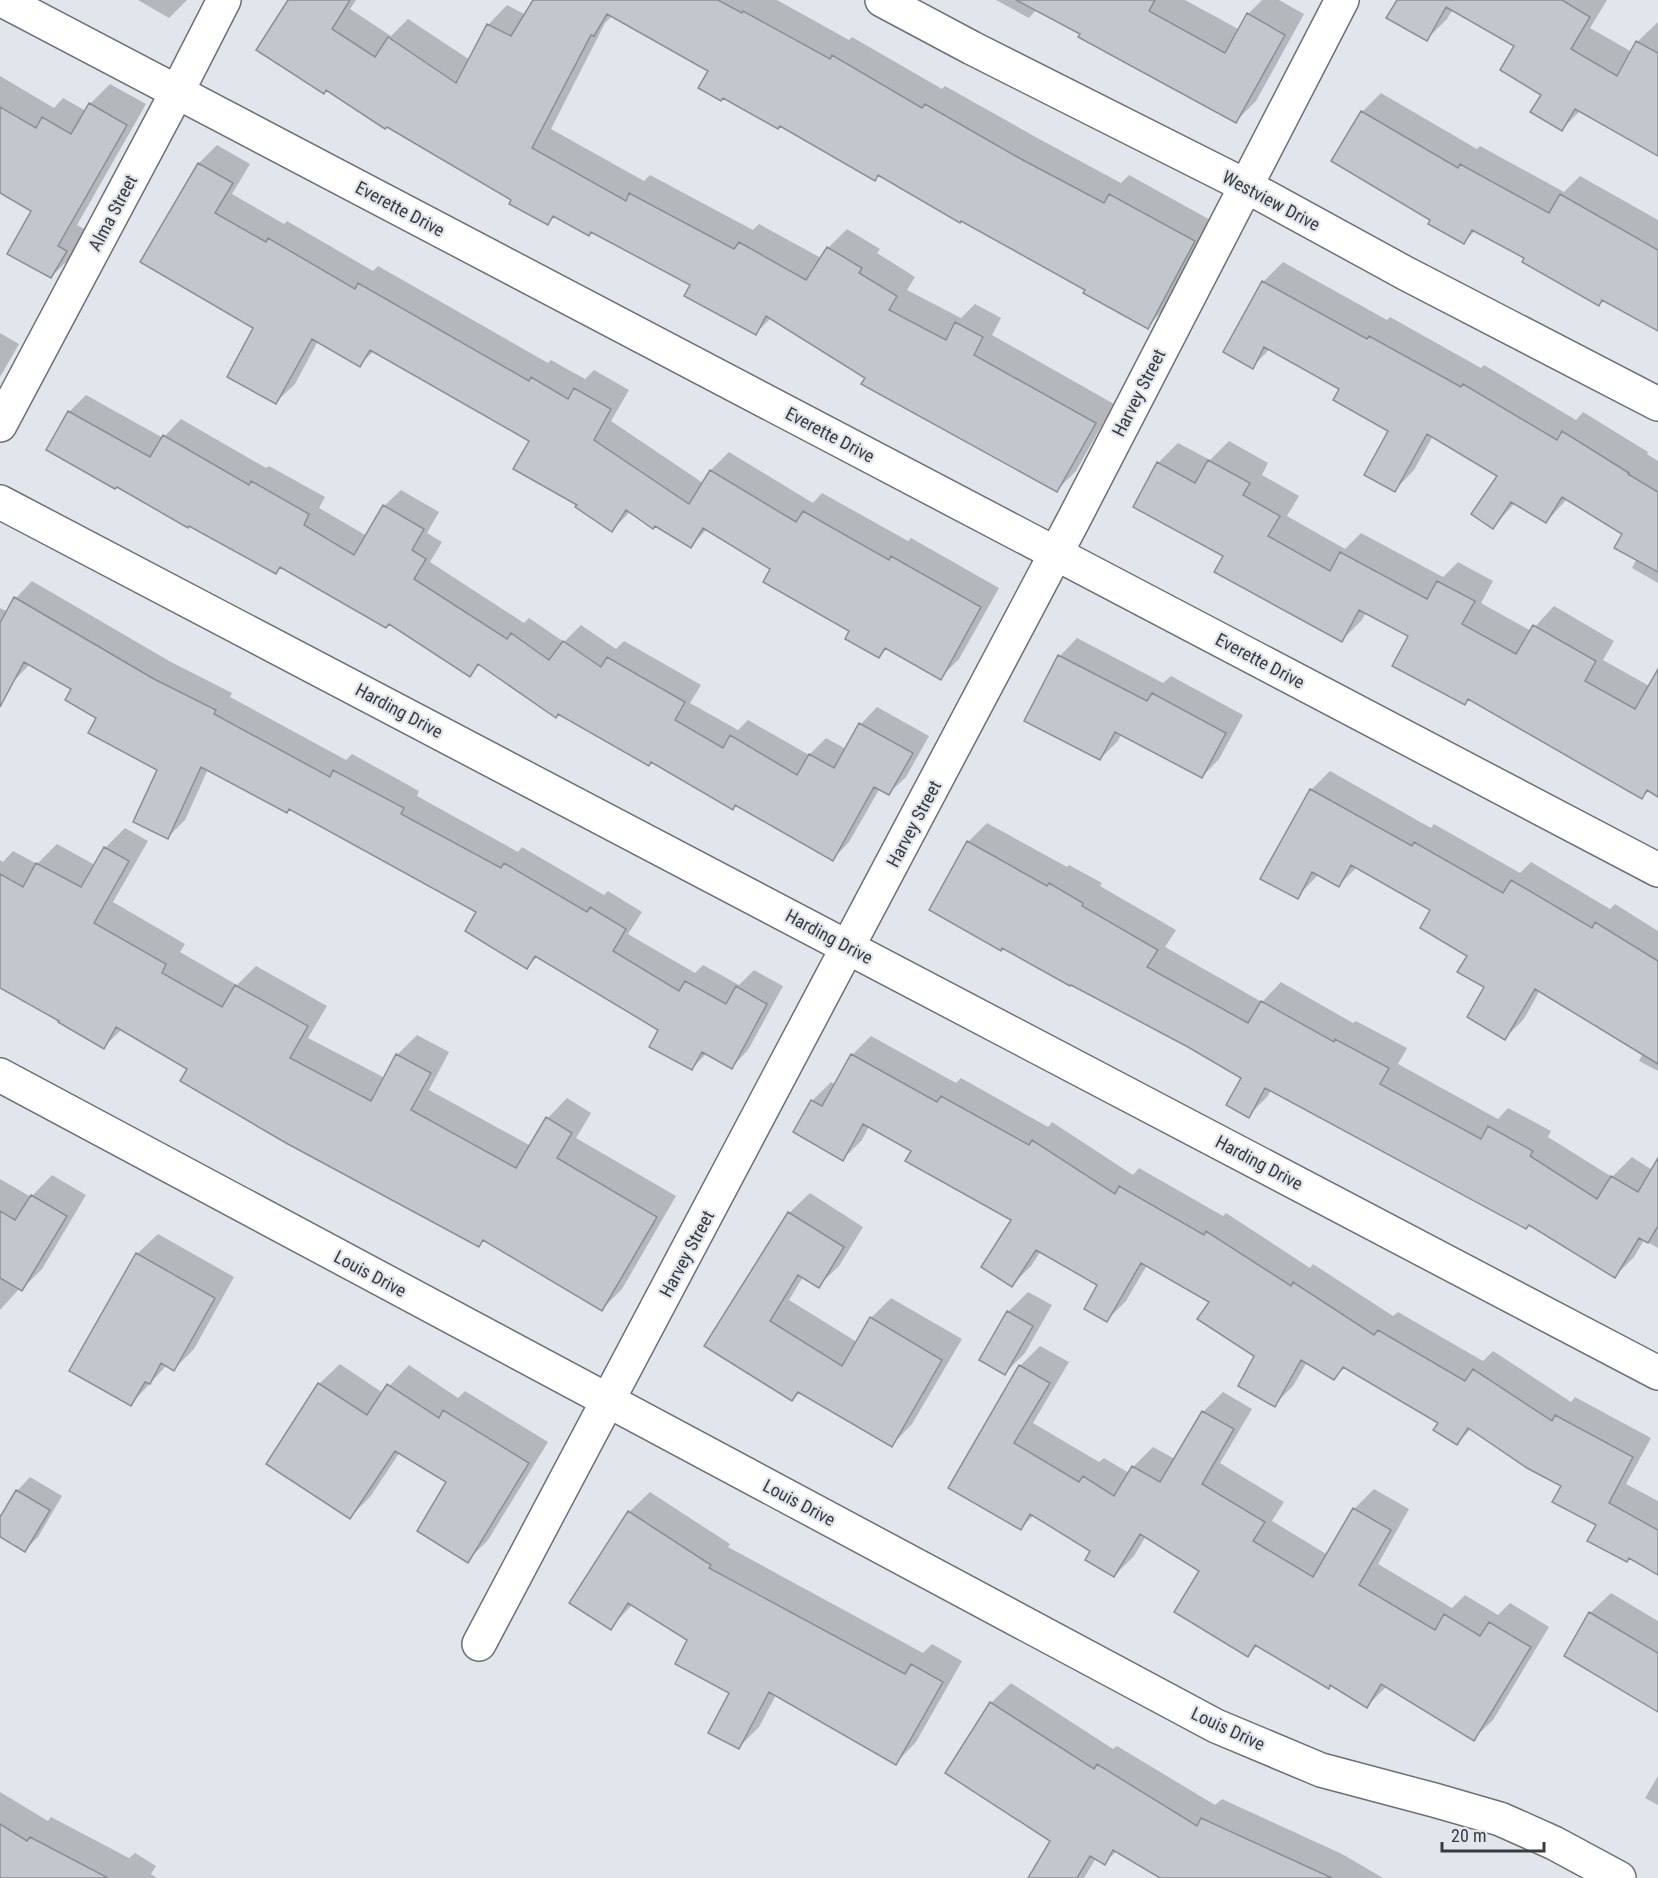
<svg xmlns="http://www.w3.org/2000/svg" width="1658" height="1878" font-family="'Roboto Condensed',sans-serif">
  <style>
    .shadow { fill: #0003 }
    .building { fill: #c2c6cd; stroke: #8a8f95; stroke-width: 1.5 }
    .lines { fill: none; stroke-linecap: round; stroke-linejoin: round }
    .street-casing { stroke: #6c7076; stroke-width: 36 }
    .secondary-casing { stroke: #6c7076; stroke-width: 36 }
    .street { stroke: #fff; stroke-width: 33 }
    .secondary { stroke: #fff; stroke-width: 33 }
    .labels { text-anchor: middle; stroke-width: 4.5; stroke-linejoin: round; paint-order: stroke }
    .street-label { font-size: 18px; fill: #393b3e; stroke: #e1e6ed }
  </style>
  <rect width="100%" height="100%" fill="#e1e6ed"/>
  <path class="shadow" d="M 138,0 L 187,0 L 169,18 Z
    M 289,0 L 356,0 L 350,9 L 391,36 L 408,19 L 470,60 L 488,25 L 507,5 L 526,15 L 534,0 L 777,0 L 849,40 L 852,37 L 942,89 L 945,86 L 1041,140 L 1121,183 L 1129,175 L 1214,222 L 1166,307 L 1147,327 L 1087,289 L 880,174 L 875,179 L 710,71 L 612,16 L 605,23 L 551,129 L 644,181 L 650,175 L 753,230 L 759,224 L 821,258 L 828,248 L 847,229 L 880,249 L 877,253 L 915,277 L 907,290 L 961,318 L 975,304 L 1001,318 L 992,335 L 1114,404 L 1076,471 L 1057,490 L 867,377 L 771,318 L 755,334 L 692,284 L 592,231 L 556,216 L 548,223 L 513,200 Z
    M 996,0 L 1185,0 L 1240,30 L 1248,14 L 1262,0 L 1279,0 L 1304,14 L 1256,101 L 1236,121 L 1037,9 L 1029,18 Z
    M 1398,0 L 1607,0 L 1590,28 L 1632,52 L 1637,42 L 1658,22 L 1658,154 L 1581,110 L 1562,129 L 1516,45 L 1453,9 L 1447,19 L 1427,39 Z
    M 0,76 L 54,108 L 63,98 L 86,111 L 90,104 L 110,84 L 146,104 L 77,225 L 86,230 L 71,257 L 51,277 L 33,210 L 0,183 Z
    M 1381,93 L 1477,149 L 1480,146 L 1564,192 L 1580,176 L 1658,220 L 1658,329 L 1604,299 L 1599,304 L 1526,257 L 1476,230 L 1464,242 L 1432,219 L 1362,112 Z
    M 217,145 L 250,164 L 232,194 L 284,224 L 287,221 L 373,271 L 378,266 L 548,363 L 551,360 L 585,379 L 594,370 L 629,390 L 611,421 L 703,483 L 711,470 L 729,452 L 813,503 L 822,493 L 908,541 L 911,538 L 999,588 L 959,659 L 940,678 L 887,648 L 878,656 L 851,631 L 772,568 L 707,529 L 691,546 L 630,512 L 612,530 L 579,504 L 531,441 L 374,351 L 359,365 L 318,341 L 295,384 L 276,402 L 255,327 L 142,262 L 199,163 Z
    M 1283,262 L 1387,320 L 1390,317 L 1481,368 L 1484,365 L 1576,420 L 1583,412 L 1648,452 L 1647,454 L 1658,461 L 1658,583 L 1632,568 L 1637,558 L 1624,533 L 1568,498 L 1546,522 L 1515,503 L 1493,527 L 1499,475 L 1433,436 L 1414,470 L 1395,490 L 1390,430 L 1341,388 L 1270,349 L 1252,367 L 1263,282 Z
    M 0,333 L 19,344 L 0,377 Z
    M 86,395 L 163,438 L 181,419 L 266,468 L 269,466 L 325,497 L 319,508 L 367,536 L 384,506 L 401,490 L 439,512 L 427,533 L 442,542 L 430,562 L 524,623 L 529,618 L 564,642 L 581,625 L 616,649 L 624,641 L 701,685 L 690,703 L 738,730 L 748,720 L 809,755 L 826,738 L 846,749 L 861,724 L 877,707 L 929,736 L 906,777 L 889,793 L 880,788 L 849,842 L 833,859 L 737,804 L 732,808 L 480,664 L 470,675 L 390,622 L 282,566 L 276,572 L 48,450 L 69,412 Z
    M 1229,441 L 1268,463 L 1262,475 L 1299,496 L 1287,516 L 1345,549 L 1361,533 L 1443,577 L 1458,562 L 1493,581 L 1481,603 L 1531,631 L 1554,606 L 1614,641 L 1603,660 L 1651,687 L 1658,680 L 1658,795 L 1650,790 L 1642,797 L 1469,698 L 1464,703 L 1410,635 L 1366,612 L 1362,620 L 1342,640 L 1225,555 L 1158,463 L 1178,443 L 1210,460 Z
    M 32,581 L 171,662 L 232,693 L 230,697 L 346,760 L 352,754 L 419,791 L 417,796 L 518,852 L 522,847 L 604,895 L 608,891 L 642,912 L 628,934 L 695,973 L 703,965 L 739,985 L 754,970 L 783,986 L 748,1050 L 732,1067 L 707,1053 L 692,1068 L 660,1029 L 538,956 L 527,967 L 478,912 L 290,808 L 287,812 L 208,769 L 185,820 L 168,837 L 158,769 L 98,718 L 73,689 L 30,664 L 11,684 L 0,678 L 0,608 L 8,612 L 16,598 Z
    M 1077,638 L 1163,683 L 1171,676 L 1243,715 L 1219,759 L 1202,777 L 1122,733 L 1118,741 L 1100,759 L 1026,720 L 1060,656 Z
    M 1330,771 L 1431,828 L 1434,824 L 1520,873 L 1531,862 L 1610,909 L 1615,904 L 1658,931 L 1658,1071 L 1639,1061 L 1643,1053 L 1540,990 L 1524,1019 L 1505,1038 L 1486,987 L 1469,955 L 1432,909 L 1357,867 L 1339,885 L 1319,874 L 1297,897 L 1311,790 Z
    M 987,823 L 1067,867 L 1069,865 L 1102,883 L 1100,886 L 1176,930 L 1165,947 L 1262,1002 L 1281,982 L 1353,1023 L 1356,1021 L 1407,1048 L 1398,1064 L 1498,1119 L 1508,1108 L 1551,1131 L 1548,1137 L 1612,1177 L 1632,1157 L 1652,1170 L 1658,1161 L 1658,1248 L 1644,1240 L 1634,1257 L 1615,1276 L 1530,1224 L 1271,1090 L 1267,1097 L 1248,1116 L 1243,1078 L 968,842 Z
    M 125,828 L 148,841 L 113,902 L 185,944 L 180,952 L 237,985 L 256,966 L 327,1006 L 308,1038 L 385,1078 L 397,1055 L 417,1035 L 449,1052 L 429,1090 L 531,1146 L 548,1118 L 567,1098 L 591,1113 L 576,1138 L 676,1196 L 622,1289 L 602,1309 L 484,1240 L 479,1245 L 122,1029 L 104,1047 L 0,987 L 0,860 L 3,862 L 13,851 L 37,864 L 57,844 L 95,865 L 105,848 Z
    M 871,1036 L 956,1083 L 961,1078 L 1048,1127 L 1052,1122 L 1133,1175 L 1139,1168 L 1223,1216 L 1226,1213 L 1310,1268 L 1313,1264 L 1393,1316 L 1398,1312 L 1483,1361 L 1493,1351 L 1571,1402 L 1575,1397 L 1651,1438 L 1626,1484 L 1658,1501 L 1658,1573 L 1598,1525 L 1563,1486 L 1472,1428 L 1457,1443 L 1440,1422 L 1345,1367 L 1334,1378 L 1307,1362 L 1293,1386 L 1274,1405 L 1256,1356 L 1211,1301 L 1147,1265 L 1126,1301 L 1107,1320 L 1099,1285 L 1041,1251 L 1031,1266 L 1012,1285 L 1013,1220 L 913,1151 L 869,1126 L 862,1140 L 843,1159 L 812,1101 L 831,1082 L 836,1085 L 852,1055 Z
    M 52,1175 L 86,1195 L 42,1269 L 22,1289 L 20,1288 L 0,1310 L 0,1179 L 31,1197 Z
    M 810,1193 L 863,1227 L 839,1266 L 818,1286 L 803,1277 L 789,1300 L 857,1342 L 871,1318 L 891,1298 L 962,1339 L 912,1424 L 892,1445 L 800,1392 L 792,1400 L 706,1346 L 789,1213 Z
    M 158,1234 L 234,1277 L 194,1349 L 174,1369 L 167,1365 L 131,1404 L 137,1254 Z
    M 1028,1292 L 1052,1305 L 1025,1353 L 1005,1373 L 1008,1312 Z
    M 1040,1346 L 1069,1362 L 1033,1423 L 1099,1462 L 1104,1458 L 1129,1473 L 1133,1467 L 1153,1447 L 1175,1459 L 1203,1412 L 1223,1392 L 1252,1409 L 1220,1463 L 1284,1502 L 1272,1521 L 1328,1555 L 1354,1509 L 1374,1489 L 1409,1509 L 1378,1564 L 1452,1608 L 1465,1595 L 1498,1615 L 1510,1603 L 1549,1627 L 1493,1720 L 1473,1739 L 1387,1686 L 1367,1706 L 1331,1684 L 1328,1687 L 1258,1645 L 1248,1655 L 1201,1570 L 1146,1536 L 1134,1556 L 1114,1576 L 1092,1551 L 1034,1515 L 1021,1528 L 950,1487 L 1021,1365 Z
    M 340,1364 L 383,1393 L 409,1365 L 458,1398 L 465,1391 L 548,1442 L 488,1540 L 467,1561 L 448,1481 L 400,1452 L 370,1497 L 349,1518 L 319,1384 Z
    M 30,1477 L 62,1496 L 38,1537 L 25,1550 L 0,1536 L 0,1520 L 17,1491 Z
    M 650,1492 L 730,1544 L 728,1547 L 923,1653 L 932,1644 L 962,1661 L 916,1742 L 896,1763 L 776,1695 L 759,1727 L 739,1747 L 731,1693 L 689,1640 L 633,1604 L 610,1628 L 629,1512 Z
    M 1611,1593 L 1658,1621 L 1658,1710 L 1590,1613 Z
    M 1011,1683 L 1113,1749 L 1117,1746 L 1215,1805 L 1222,1799 L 1342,1854 L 1383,1878 L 1163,1878 L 1117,1851 L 1104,1863 L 1096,1858 L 1084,1878 L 1030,1878 L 1052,1841 L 947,1772 L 991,1703 Z
    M 1658,1776 L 1658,1805 L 1645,1798 Z
    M 0,1792 L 48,1821 L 51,1817 L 129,1858 L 135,1853 L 156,1866 L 151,1874 L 157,1878 L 0,1878 Z"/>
  <path class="building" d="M 288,0 L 350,0 L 332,29 L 375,57 L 388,37 L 456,83 L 487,24 L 511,36 L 533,0 L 718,0 L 742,13 L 743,11 L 830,59 L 832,55 L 922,108 L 925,104 L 1021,159 L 1104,203 L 1109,194 L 1195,241 L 1148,329 L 1083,293 L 1085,290 L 961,221 L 960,223 L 878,175 L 875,181 L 780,126 L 778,129 L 723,98 L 721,101 L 698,88 L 708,71 L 607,14 L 594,36 L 591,35 L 532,148 L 626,201 L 629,193 L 734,249 L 739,242 L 806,280 L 827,247 L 862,268 L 859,273 L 897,296 L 889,310 L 946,340 L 955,322 L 983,337 L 974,355 L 1096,423 L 1057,492 L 861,384 L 865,378 L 766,316 L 756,335 L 684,296 L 690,285 L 591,232 L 589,236 L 553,216 L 548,225 L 509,204 L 511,200 L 387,127 L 385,129 L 326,90 L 324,94 L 256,50 Z
    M 1016,0 L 1155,0 L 1149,11 L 1225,53 L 1247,13 L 1285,35 L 1236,123 L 1078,37 L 1080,34 Z
    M 1397,0 L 1562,0 L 1590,17 L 1571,49 L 1617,76 L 1636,41 L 1658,53 L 1658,156 L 1575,109 L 1562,131 L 1530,112 L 1541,95 L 1500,70 L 1514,46 L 1446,7 L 1427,41 L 1386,18 Z
    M 89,103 L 127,125 L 58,246 L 67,251 L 51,278 L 7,254 L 31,211 L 0,193 L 0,107 L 36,128 L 42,117 L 71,134 Z
    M 1361,111 L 1458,168 L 1460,164 L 1549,213 L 1560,194 L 1658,250 L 1658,331 L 1602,300 L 1599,306 L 1522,262 L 1524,258 L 1472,230 L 1464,244 L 1428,224 L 1430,220 L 1331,161 Z
    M 198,163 L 233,183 L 215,213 L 266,242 L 268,238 L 355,289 L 358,283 L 529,381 L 531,377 L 568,399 L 574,388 L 611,409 L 594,440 L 689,504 L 710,470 L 796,522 L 803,511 L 889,560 L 891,556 L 981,607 L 941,680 L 885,648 L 879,658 L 845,639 L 849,631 L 763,582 L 770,569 L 703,528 L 691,548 L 655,526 L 653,529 L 626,510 L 612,532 L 575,507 L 577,505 L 513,469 L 529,441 L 370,350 L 360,367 L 312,339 L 276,404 L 227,377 L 253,328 L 140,262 Z
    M 1262,281 L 1367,339 L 1369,336 L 1461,387 L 1463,384 L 1557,440 L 1562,431 L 1629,473 L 1628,474 L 1658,492 L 1658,572 L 1614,548 L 1622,534 L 1562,497 L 1546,523 L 1511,502 L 1493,529 L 1471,514 L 1497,476 L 1427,434 L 1395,492 L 1364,475 L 1388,431 L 1333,400 L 1339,389 L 1264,347 L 1253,369 L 1223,352 Z
    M 68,411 L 150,457 L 163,435 L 249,485 L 251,481 L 309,514 L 304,525 L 354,555 L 383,505 L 424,529 L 412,550 L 426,559 L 414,579 L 507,639 L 511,633 L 549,660 L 563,641 L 601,667 L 607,657 L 685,702 L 675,720 L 723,748 L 730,735 L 797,775 L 809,754 L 834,768 L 859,723 L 913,753 L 889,795 L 874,787 L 833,861 L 735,805 L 733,810 L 651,762 L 649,766 L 558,714 L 556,718 L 478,664 L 470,677 L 389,624 L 386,628 L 280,567 L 276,574 L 189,526 L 188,528 L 117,487 L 115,489 L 46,450 Z
    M 1208,460 L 1250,483 L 1243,495 L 1280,516 L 1268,536 L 1330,571 L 1340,552 L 1427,599 L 1437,581 L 1475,601 L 1462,624 L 1516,654 L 1533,625 L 1596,661 L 1585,681 L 1635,709 L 1658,669 L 1658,797 L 1647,790 L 1642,799 L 1468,699 L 1465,705 L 1392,666 L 1408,636 L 1359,610 L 1342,642 L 1214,572 L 1223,556 L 1133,507 L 1157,462 L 1195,483 Z
    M 14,597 L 154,679 L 216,710 L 214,714 L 330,777 L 333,770 L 404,808 L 401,814 L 501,868 L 504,863 L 587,912 L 590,907 L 626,929 L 613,951 L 679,991 L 685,981 L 726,1004 L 736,986 L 767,1004 L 732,1069 L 702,1052 L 692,1070 L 649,1047 L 658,1030 L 535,956 L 527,969 L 465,931 L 476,912 L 289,809 L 287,813 L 201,767 L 168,839 L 133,822 L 157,770 L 88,733 L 96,718 L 65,700 L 71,689 L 24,662 L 0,707 L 0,623 Z
    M 1058,655 L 1147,701 L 1152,693 L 1226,733 L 1202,778 L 1115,732 L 1100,760 L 1024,721 Z
    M 1310,789 L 1412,846 L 1414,842 L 1503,893 L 1511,880 L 1592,928 L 1595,922 L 1658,961 L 1658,1064 L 1535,989 L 1505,1040 L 1467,1017 L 1484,987 L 1457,972 L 1467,956 L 1420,928 L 1430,910 L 1351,865 L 1339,887 L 1312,872 L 1298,899 L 1260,879 Z
    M 967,841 L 1047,886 L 1049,883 L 1083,903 L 1082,906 L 1158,950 L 1147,967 L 1248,1023 L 1261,1001 L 1334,1042 L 1335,1039 L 1389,1068 L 1380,1084 L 1481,1139 L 1488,1126 L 1533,1151 L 1530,1156 L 1597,1199 L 1611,1176 L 1638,1192 L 1658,1158 L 1658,1226 L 1648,1243 L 1639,1238 L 1615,1278 L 1529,1225 L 1526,1229 L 1265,1088 L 1249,1118 L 1226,1105 L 1241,1078 L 1188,1047 L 1071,985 L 1070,986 L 1002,948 L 1001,951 L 929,910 Z
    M 104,847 L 129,861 L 94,923 L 166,964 L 162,973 L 222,1007 L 235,985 L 308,1026 L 290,1058 L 371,1101 L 396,1054 L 431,1073 L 411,1110 L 516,1168 L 546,1117 L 572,1133 L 557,1158 L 657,1217 L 602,1311 L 483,1240 L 479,1247 L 286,1143 L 180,1081 L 187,1069 L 116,1027 L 104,1049 L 58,1022 L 59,1021 L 0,988 L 0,874 L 23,887 L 36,863 L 81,887 Z
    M 851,1054 L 937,1102 L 941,1096 L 1029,1145 L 1032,1140 L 1115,1194 L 1119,1186 L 1204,1235 L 1206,1231 L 1291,1286 L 1293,1282 L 1374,1335 L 1378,1330 L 1465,1381 L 1473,1369 L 1552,1421 L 1555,1415 L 1633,1457 L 1609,1503 L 1658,1530 L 1658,1575 L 1629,1558 L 1627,1562 L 1587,1541 L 1596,1525 L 1552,1502 L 1561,1486 L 1527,1468 L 1468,1428 L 1457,1445 L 1433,1430 L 1438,1423 L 1343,1367 L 1334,1380 L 1301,1360 L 1275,1407 L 1238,1386 L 1254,1356 L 1197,1319 L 1209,1302 L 1141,1263 L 1107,1322 L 1084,1309 L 1097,1285 L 1036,1250 L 1012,1287 L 981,1267 L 1011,1220 L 905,1161 L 911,1151 L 863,1124 L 843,1161 L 793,1132 L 811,1100 L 822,1106 Z
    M 31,1195 L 67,1216 L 22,1291 L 0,1278 L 0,1211 L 15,1220 Z
    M 788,1212 L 844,1247 L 819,1288 L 798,1275 L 770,1321 L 842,1366 L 870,1317 L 942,1360 L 892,1447 L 798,1392 L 792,1401 L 704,1346 Z
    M 136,1253 L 215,1298 L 174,1371 L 161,1363 L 150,1384 L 145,1382 L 131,1406 L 69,1371 Z
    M 1007,1311 L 1033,1326 L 1005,1375 L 979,1360 Z
    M 1019,1365 L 1050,1383 L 1014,1443 L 1079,1482 L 1083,1476 L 1114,1496 L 1132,1466 L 1160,1482 L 1202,1411 L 1234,1429 L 1202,1484 L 1265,1522 L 1253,1541 L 1313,1577 L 1353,1508 L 1391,1530 L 1359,1585 L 1435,1630 L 1444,1614 L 1480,1636 L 1489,1622 L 1531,1647 L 1474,1741 L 1381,1684 L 1367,1708 L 1330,1685 L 1329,1689 L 1255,1645 L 1248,1657 L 1174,1612 L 1199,1571 L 1140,1534 L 1114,1577 L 1085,1560 L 1090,1551 L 1030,1514 L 1021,1530 L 948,1488 Z
    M 318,1383 L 367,1415 L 387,1384 L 439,1418 L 443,1410 L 529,1463 L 468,1563 L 417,1531 L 446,1482 L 395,1451 L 350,1519 L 266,1464 Z
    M 16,1490 L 50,1510 L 25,1552 L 0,1537 L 0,1517 Z
    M 628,1511 L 711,1565 L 709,1568 L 905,1674 L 911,1664 L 943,1682 L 896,1765 L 769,1692 L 739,1749 L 708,1733 L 729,1693 L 675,1664 L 687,1640 L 628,1603 L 611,1630 L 569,1603 Z
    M 1589,1612 L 1658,1653 L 1658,1712 L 1564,1656 Z
    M 990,1702 L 1094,1769 L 1097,1764 L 1197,1826 L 1201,1818 L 1332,1878 L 1160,1878 L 1113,1850 L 1105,1865 L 1090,1856 L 1077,1878 L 1028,1878 L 1050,1841 L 945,1773 Z
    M 0,1824 L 27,1841 L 30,1837 L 108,1878 L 0,1878 Z"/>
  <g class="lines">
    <g class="street-casing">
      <path id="street" d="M 2,0 L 1658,870
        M 882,0 L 972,48 L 1246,186 L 1405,273 L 1658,404
        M 0,502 L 1658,1373
        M 0,1075 L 1216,1726 L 1321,1770 L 1434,1800 L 1500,1819 L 1554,1843 L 1619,1878
        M 479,1644 L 1074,519 L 1342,0"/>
    </g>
    <g class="secondary-casing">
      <path id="secondary" d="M 0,425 L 177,92 L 224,0"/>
    </g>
    <use href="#street" class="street"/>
    <use href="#secondary" class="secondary"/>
  </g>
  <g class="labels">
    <g class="street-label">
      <text transform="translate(1271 201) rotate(28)" y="6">Westview Drive</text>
      <text transform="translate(400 209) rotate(28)" y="6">Everette Drive</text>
      <text transform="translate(113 213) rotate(-62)" y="6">Alma Street</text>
      <text transform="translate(1139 393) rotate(-63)" y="6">Harvey Street</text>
      <text transform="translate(830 435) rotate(28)" y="6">Everette Drive</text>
      <text transform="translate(1260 661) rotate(28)" y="6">Everette Drive</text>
      <text transform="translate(399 711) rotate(28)" y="6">Harding Drive</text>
      <text transform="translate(914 824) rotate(-62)" y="6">Harvey Street</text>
      <text transform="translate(829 937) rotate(28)" y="6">Harding Drive</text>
      <text transform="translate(1259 1163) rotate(28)" y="6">Harding Drive</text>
      <text transform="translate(687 1254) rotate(-62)" y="6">Harvey Street</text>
      <text transform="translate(370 1274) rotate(28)" y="6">Louis Drive</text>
      <text transform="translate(799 1503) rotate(28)" y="6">Louis Drive</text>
      <text transform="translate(1228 1729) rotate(25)" y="6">Louis Drive</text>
    </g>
  </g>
  <path d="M1442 1842v9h102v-9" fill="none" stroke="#393b3e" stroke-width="3"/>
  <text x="1451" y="1842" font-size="18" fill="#393b3e" stroke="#e1e6ed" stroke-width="4.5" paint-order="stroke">20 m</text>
</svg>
